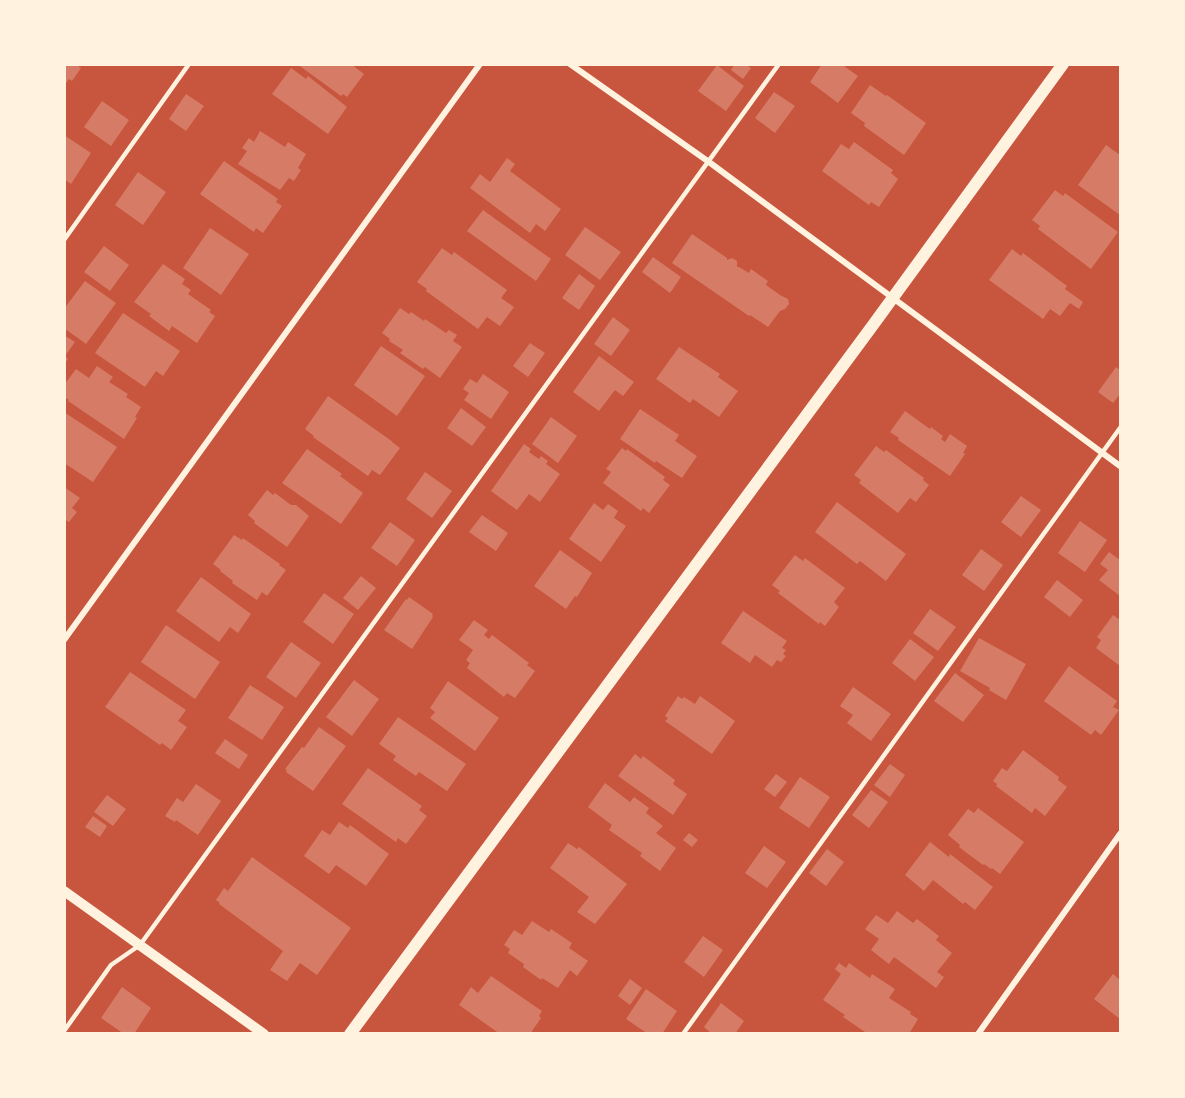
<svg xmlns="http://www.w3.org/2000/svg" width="1185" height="1098" font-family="'PT Serif',serif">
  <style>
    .building { fill: #d67c66 }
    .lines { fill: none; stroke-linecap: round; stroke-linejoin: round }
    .service { stroke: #fff3e0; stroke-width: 4.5 }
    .minor { stroke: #fff3e0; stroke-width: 6 }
    .tertiary { stroke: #fff3e0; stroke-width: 10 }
    .secondary { stroke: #fff3e0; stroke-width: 12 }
  </style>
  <rect width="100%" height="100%" fill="#c8553d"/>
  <path class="building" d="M 64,64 L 75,64 L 81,68 L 72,81 L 69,79 L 64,86 Z
    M 297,64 L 351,64 L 364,74 L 347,97 L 343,94 L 341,96 Z
    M 735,64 L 745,64 L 751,68 L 743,79 L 731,70 Z
    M 822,64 L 841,64 L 858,76 L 838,103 L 810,82 Z
    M 717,65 L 744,86 L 726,111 L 698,91 Z
    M 291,68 L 306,79 L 308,76 L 347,107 L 328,134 L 272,94 Z
    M 870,85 L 886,96 L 887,95 L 926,123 L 904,155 L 864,126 L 865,123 L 851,113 Z
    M 774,92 L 795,106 L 775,133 L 755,118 Z
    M 186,94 L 204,106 L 186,131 L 169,119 Z
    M 102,101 L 129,120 L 111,146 L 84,127 Z
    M 260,131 L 285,147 L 288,142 L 306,154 L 298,168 L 301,170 L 294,181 L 289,178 L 280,190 L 238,164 L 247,151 L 242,148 L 249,138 L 254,142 Z
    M 64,135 L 91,153 L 71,184 L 64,179 Z
    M 854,142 L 893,170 L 891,173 L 898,179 L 879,207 L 871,202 L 869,205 L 822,171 L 841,144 L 849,149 Z
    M 1106,145 L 1120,155 L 1120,215 L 1078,185 Z
    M 507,158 L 515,164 L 510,171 L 561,209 L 545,231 L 536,224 L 530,233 L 470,188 L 480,174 L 490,182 Z
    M 224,161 L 278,199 L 276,202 L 282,206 L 263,233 L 256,228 L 254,232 L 200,194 Z
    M 138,172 L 166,192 L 143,225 L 115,205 Z
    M 1055,190 L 1063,196 L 1065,193 L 1118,232 L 1091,269 L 1038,229 L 1040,226 L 1032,220 Z
    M 483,210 L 551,259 L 536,281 L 467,231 Z
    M 585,227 L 621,252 L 600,280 L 565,255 Z
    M 210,228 L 249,254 L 221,295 L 183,268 Z
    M 692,234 L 727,258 L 727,260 L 732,258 L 737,261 L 737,267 L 739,267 L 749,273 L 751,269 L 768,281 L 766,285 L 780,295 L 788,299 L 789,304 L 785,309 L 780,311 L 768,327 L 750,315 L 749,316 L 672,263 Z
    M 104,246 L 129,265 L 110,291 L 84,272 Z
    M 442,248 L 452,255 L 454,252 L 507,290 L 501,298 L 514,307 L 500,326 L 487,317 L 478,329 L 426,291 L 427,289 L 417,282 Z
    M 1012,249 L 1021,256 L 1023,253 L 1067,286 L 1065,289 L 1083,302 L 1079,309 L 1070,303 L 1060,316 L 1050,309 L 1043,319 L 989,280 Z
    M 653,257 L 681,277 L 670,293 L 642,272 Z
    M 163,264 L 185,279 L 182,284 L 191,290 L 188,294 L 211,310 L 209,312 L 215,316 L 197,343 L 172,326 L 169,331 L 149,316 L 151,314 L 134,302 Z
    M 579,274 L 595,286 L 579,310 L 562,298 Z
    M 85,281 L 116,303 L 86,344 L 64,328 L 64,309 Z
    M 400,308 L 409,314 L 411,312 L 424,321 L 425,319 L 446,333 L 449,330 L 457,335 L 453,341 L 462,347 L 440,378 L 425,367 L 423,369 L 400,353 L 403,350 L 389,341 L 390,339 L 382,333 Z
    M 123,313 L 180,351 L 163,376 L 156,371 L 145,387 L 95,353 Z
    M 613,317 L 630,330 L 611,356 L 594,344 Z
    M 64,335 L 75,342 L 65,356 L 68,359 L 64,364 Z
    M 530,343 L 545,353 L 528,377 L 513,366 Z
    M 381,346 L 425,376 L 397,416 L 354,385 Z
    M 679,347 L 720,374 L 718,377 L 738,391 L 719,417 L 693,399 L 690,403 L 656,379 Z
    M 599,356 L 634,382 L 623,396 L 615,390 L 599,411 L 573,392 Z
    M 97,366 L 113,377 L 109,382 L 128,394 L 126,397 L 141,407 L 135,417 L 137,418 L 124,439 L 68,401 L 69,400 L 64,397 L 64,385 L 76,369 L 89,378 Z
    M 1116,367 L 1120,370 L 1120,394 L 1113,403 L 1098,392 Z
    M 483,374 L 509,392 L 491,419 L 464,400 L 469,393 L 463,389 L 470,379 L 477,383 Z
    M 328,396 L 393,442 L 392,442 L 400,448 L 380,475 L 372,470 L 368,476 L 313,437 L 314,436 L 305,429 Z
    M 461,408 L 486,427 L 472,446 L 447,428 Z
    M 640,409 L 679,435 L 675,441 L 697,456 L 682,478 L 656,461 L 655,463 L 620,439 Z
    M 905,411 L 930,429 L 931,427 L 943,436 L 941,439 L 945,442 L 950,434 L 967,446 L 963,453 L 965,454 L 950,476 L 898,440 L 899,438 L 890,432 Z
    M 64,412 L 117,447 L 93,482 L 64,463 Z
    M 551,417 L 577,436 L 558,463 L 532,444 Z
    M 524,444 L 531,449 L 529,452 L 539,459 L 541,456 L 548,461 L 546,464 L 560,474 L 540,502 L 529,494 L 517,510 L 491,491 Z
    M 876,446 L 884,452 L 886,450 L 924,478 L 923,480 L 929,485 L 916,502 L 910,498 L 898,513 L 859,483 L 861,480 L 854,475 Z
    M 622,448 L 626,451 L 627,449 L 665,477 L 663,480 L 670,485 L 649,513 L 643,508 L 641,511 L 603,483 L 611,472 L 606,469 Z
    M 307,449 L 342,474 L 340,476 L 363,493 L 341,524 L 282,483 Z
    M 425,472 L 452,491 L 432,518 L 406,499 Z
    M 64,487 L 80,498 L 72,508 L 77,512 L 69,522 L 64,519 Z
    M 267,490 L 273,495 L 275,493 L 291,505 L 296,505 L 309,516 L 287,547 L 254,523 L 255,521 L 248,515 Z
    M 1021,496 L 1041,510 L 1021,537 L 1001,522 Z
    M 837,502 L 906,554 L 886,581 L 860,561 L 857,564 L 815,532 Z
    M 594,503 L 603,510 L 608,504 L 618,511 L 614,518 L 626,526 L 601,562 L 569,539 Z
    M 482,515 L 508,533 L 496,551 L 469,532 Z
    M 1080,521 L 1107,540 L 1085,572 L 1058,553 Z
    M 390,522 L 415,540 L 397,566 L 371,548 Z
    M 234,535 L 242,540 L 243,538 L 280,564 L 279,565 L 286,570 L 267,596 L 262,592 L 257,600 L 232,583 L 233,581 L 220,571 L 221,570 L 213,564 Z
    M 981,549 L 1003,565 L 984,591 L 962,575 Z
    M 560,550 L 592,573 L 577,597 L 575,596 L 566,609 L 534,586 Z
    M 1109,552 L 1120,560 L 1120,596 L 1099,580 L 1108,570 L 1100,564 Z
    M 795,555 L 803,561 L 805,558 L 845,588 L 834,602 L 839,607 L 825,626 L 820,622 L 819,624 L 778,593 L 780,591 L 772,585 Z
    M 361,576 L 376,588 L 358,610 L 343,598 Z
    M 201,577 L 251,614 L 238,633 L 230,627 L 219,642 L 176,611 Z
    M 1057,580 L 1083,600 L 1070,617 L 1044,597 Z
    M 324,593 L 354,614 L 333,644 L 303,622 Z
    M 409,597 L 433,614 L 432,616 L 433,617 L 412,649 L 384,630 L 406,599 L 407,600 Z
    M 930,609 L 956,627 L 938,651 L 913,633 Z
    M 743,611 L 787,641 L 782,648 L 786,650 L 783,654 L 786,656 L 781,662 L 777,660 L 772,667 L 755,655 L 750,663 L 721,643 Z
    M 1113,615 L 1120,620 L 1120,666 L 1096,648 L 1101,640 L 1097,637 Z
    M 474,620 L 488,630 L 484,635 L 489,639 L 492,635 L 529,663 L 527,665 L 535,671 L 515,698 L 507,693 L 504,697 L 467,668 L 470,663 L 466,660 L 473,650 L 459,640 Z
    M 166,625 L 220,662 L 195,699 L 141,662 Z
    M 979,638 L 1026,664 L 1006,700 L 989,690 L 990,688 L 960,671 Z
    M 910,639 L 934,657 L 915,681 L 892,663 Z
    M 291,642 L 321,663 L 296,698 L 266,677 Z
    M 1069,666 L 1117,701 L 1113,707 L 1119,710 L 1101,735 L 1095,730 L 1091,735 L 1044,701 Z
    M 130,672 L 186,710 L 178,721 L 187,727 L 171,750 L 162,743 L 160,745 L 105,707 Z
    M 955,673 L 984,695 L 963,722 L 934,701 Z
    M 354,680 L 379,699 L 352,736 L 326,717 Z
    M 448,681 L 499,718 L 475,751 L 430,718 L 435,712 L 430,708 Z
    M 250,685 L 284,707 L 262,740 L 228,718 Z
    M 853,687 L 891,714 L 871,741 L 847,723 L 853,715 L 840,706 Z
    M 678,696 L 682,699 L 684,697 L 695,704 L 700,696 L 735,721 L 712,754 L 665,721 L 668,718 L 665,716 Z
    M 398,717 L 466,764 L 447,791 L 419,772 L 416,776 L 393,760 L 396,756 L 379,744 Z
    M 319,727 L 346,746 L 313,791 L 286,772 L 287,770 L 285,769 L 302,747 L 304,748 Z
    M 225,739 L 248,755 L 239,769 L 215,753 Z
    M 1023,750 L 1059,777 L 1058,780 L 1067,787 L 1045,816 L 1035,808 L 1032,813 L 996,786 L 997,784 L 993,781 L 1002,768 L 1007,771 Z
    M 635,754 L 641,759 L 643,756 L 675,780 L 673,784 L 687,794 L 673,815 L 618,776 Z
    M 890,764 L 905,775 L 890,797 L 874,785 Z
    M 368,768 L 422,806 L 419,810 L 427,816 L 406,844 L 398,838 L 396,842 L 342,804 Z
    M 776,774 L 787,782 L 775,797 L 764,789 Z
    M 800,777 L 830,797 L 809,828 L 779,808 Z
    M 605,783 L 630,802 L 634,797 L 649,808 L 646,813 L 663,826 L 656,833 L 676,848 L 660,871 L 640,856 L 642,853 L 609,830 L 612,825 L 588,807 Z
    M 196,784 L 221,801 L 198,835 L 176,820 L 175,822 L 165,816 L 177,798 L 183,802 Z
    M 871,790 L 888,802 L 869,828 L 852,815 Z
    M 107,795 L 126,809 L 113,826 L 94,812 Z
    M 978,808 L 1024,842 L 1000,874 L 992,868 L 991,869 L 984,864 L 983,865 L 959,847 L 960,845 L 948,835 L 968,809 L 974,813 Z
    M 93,816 L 107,826 L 100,837 L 85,827 Z
    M 339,822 L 348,828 L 350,825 L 389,854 L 366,886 L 336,865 L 329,874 L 304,856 L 322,830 L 330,835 Z
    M 689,833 L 698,840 L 692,847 L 683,840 Z
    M 930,842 L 949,857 L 950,854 L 993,887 L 975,910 L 965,902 L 963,904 L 933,880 L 924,891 L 905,875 Z
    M 568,843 L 577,849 L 579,847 L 627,884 L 595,924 L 577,912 L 589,897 L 550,868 Z
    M 764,846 L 786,862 L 767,888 L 745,873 Z
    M 827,849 L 844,862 L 826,886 L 809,873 Z
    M 252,857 L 351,928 L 317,975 L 300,963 L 287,981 L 270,970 L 283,951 L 219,904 L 220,903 L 216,900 L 224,888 L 228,891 Z
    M 897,911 L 913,923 L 917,919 L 939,936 L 936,940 L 952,953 L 937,972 L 944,977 L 936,988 L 894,957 L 889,964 L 871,950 L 879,939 L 865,929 L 876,915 L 888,923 Z
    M 532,921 L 549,932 L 551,929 L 572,943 L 569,948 L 588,961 L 577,976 L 570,970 L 558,988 L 542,978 L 541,980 L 523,967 L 524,964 L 508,953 L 510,949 L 504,945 L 514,930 L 522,935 Z
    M 703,936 L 723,950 L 704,977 L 684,962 Z
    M 839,963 L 846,968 L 849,963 L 870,978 L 872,974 L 895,989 L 889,998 L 911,1012 L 910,1014 L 918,1019 L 909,1034 L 868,1034 L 843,1017 L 845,1015 L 823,1000 L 841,974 L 835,969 Z
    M 1113,974 L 1120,980 L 1120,1019 L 1094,999 Z
    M 491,976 L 542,1011 L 539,1016 L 541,1018 L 530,1034 L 500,1034 L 459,1005 L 471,987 L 478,993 Z
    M 630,979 L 642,988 L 630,1005 L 618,996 Z
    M 122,987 L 151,1008 L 134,1034 L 124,1034 L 101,1018 Z
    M 646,989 L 677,1011 L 662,1034 L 648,1034 L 626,1019 Z
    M 721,1003 L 744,1021 L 735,1034 L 712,1034 L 704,1027 Z"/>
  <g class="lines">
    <path class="service" d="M 64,240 L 189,64
      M 64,1031 L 111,965 L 140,945 L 779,64
      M 683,1034 L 1120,428"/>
    <path class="minor" d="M 570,64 L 709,162 L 1120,466
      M 64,640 L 480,64
      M 978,1034 L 1120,834"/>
    <path class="tertiary" d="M 64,891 L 264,1034"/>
    <path class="secondary" d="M 350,1034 L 873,325 L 1063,64"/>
  </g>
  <rect width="1185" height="1098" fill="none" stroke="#fff3e0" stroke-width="132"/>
</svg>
